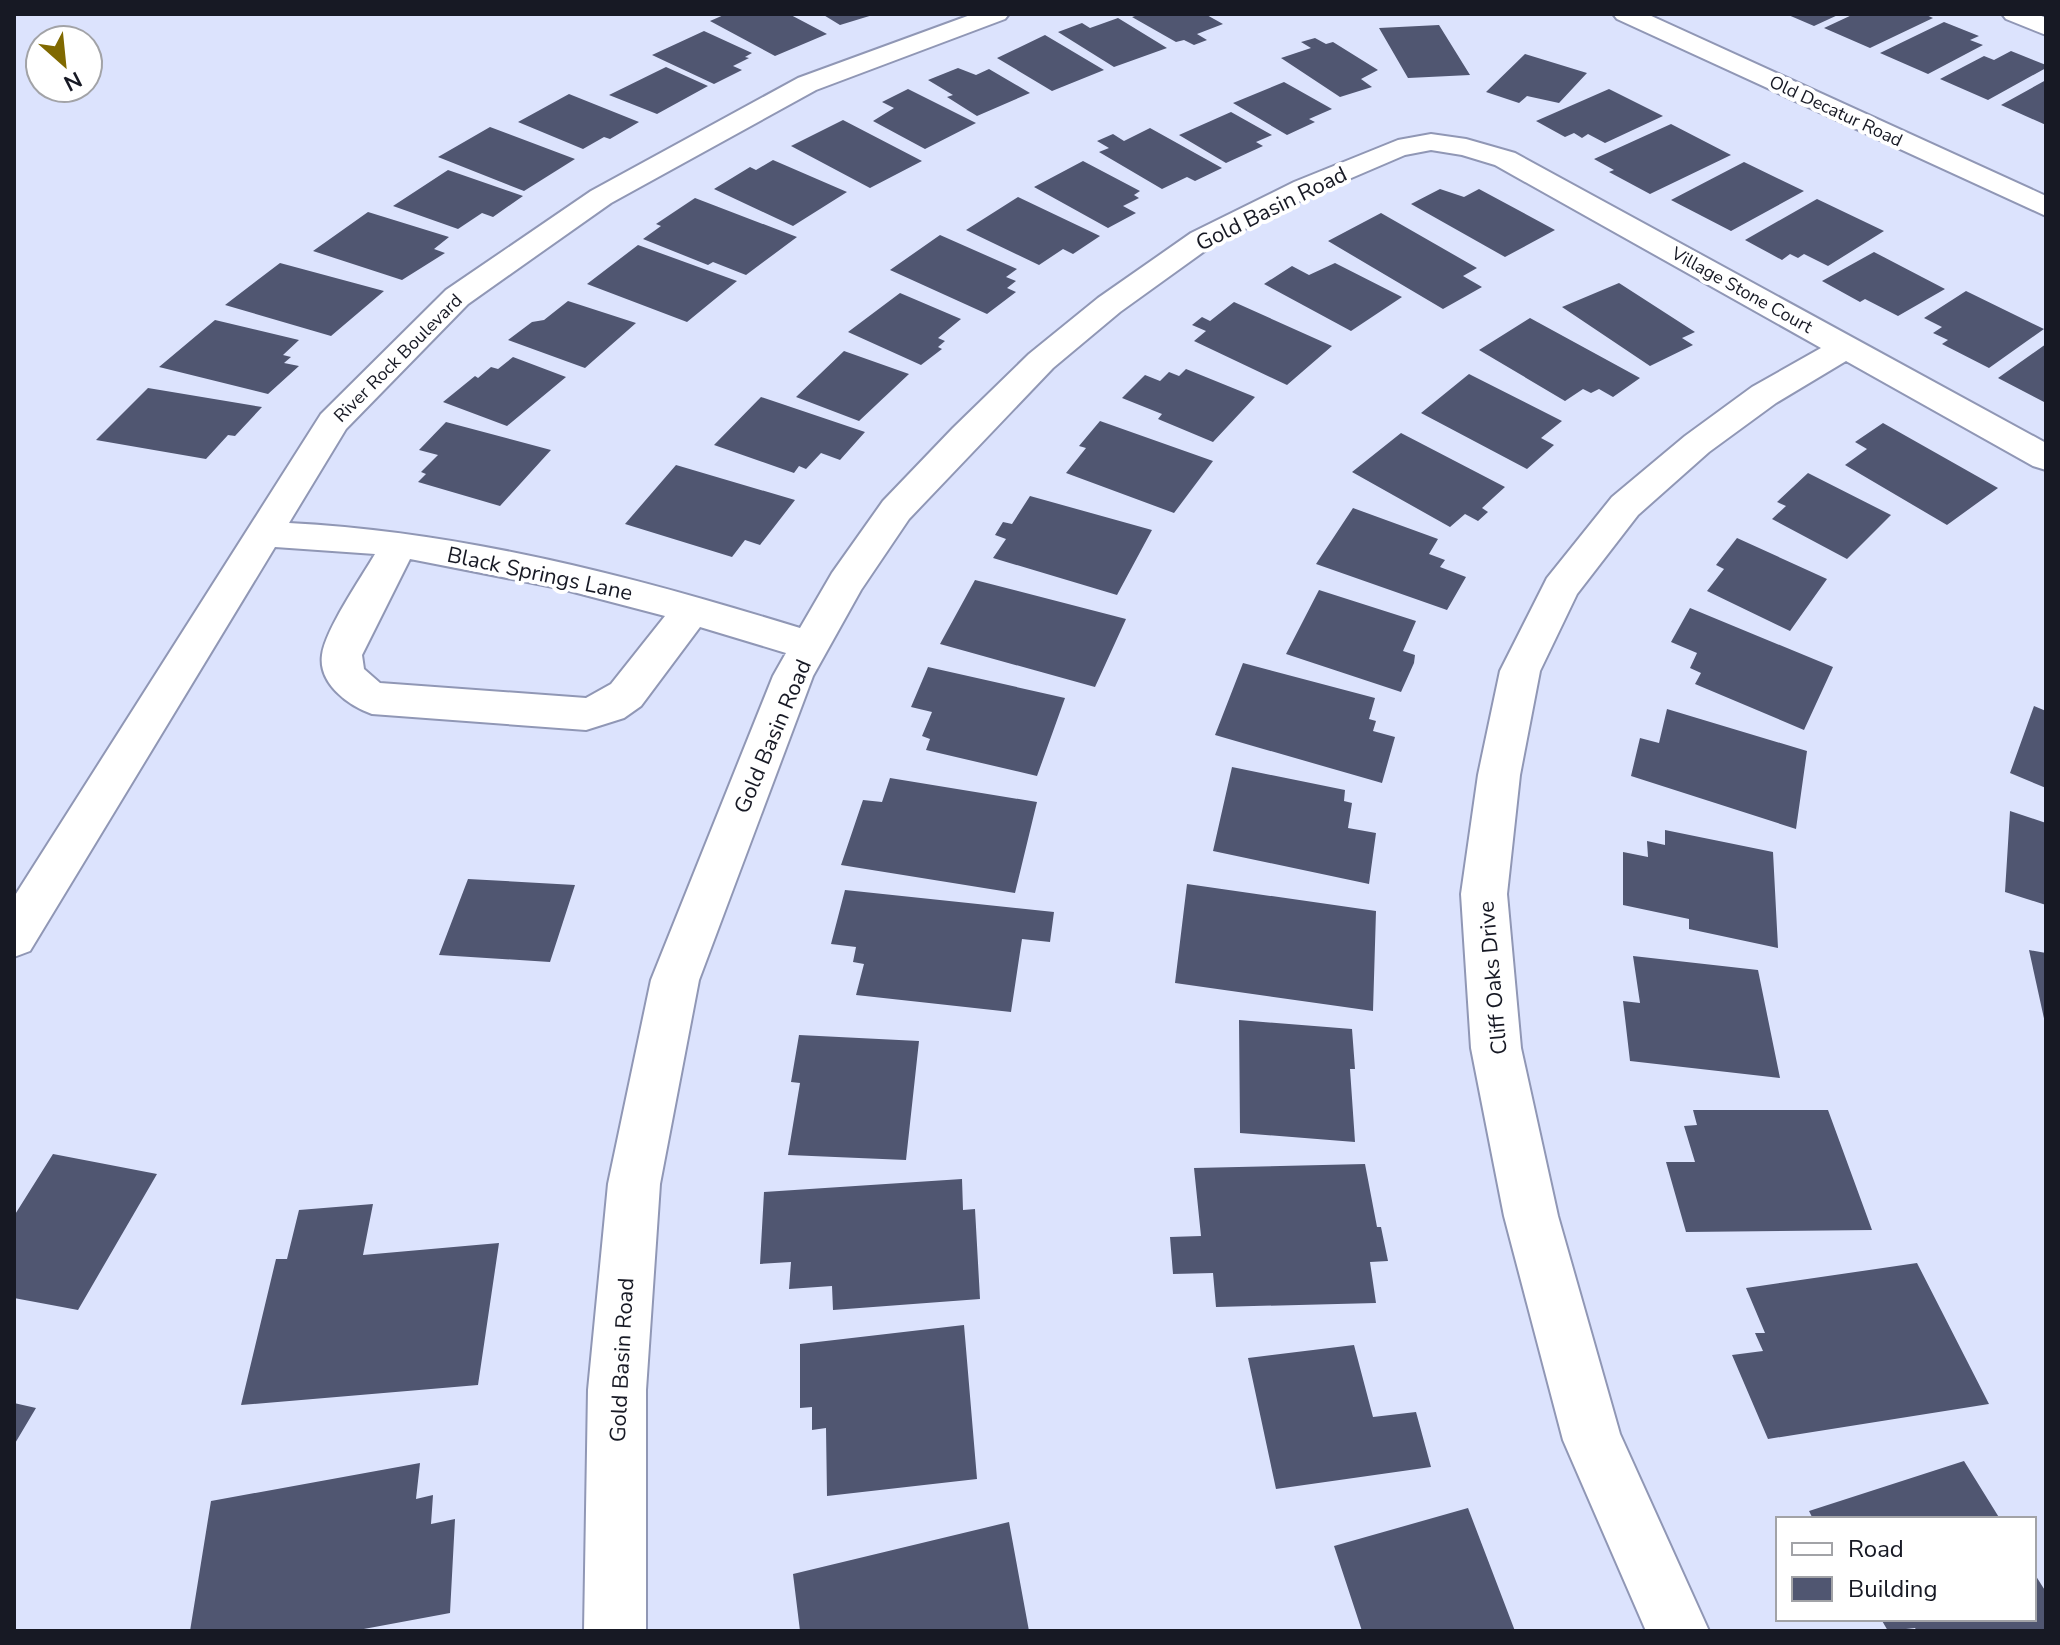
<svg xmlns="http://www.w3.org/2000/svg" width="2060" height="1645" font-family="'Nunito Sans',sans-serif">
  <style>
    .building { fill: #505671 }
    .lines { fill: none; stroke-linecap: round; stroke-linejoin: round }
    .minor-casing { stroke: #9097b5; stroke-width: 4 }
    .minor { fill: #fff; fill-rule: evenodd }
    .labels { text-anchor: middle; stroke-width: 8; stroke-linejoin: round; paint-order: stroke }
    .far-street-label { font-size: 18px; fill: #171924; stroke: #fff }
    .street-label { font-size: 22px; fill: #171924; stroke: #fff }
  </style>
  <rect width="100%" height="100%" fill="#dce3fd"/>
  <path class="building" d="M 726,14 L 789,14 L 827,34 L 775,56 L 710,21 Z
    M 822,14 L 876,14 L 840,25 Z
    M 1141,14 L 1205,14 L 1223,24 L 1197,34 L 1207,40 L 1194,45 L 1184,40 L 1176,42 L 1132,17 Z
    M 1786,14 L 1840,14 L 1814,26 Z
    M 1854,14 L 1924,14 L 1933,18 L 1870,48 L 1824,28 Z
    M 1118,18 L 1167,48 L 1114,67 L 1058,32 L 1082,23 L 1090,28 Z
    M 1944,22 L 1979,36 L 1970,40 L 1983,45 L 1928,74 L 1880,53 Z
    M 1439,25 L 1470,75 L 1408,78 L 1379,28 Z
    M 704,31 L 752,53 L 745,57 L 749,58 L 733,66 L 742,70 L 714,84 L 652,55 Z
    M 1045,35 L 1104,70 L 1052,91 L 997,58 Z
    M 1315,38 L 1326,44 L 1333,42 L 1378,70 L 1361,79 L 1372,87 L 1340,97 L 1281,58 L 1311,48 L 1301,42 Z
    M 2011,51 L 2046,65 L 2046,68 L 1988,100 L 1940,79 L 1984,56 L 1994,60 Z
    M 1525,54 L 1587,73 L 1559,103 L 1527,96 L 1519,103 L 1486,92 Z
    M 666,67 L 708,86 L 657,114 L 609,95 Z
    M 958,68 L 976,75 L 989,69 L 1030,93 L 977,116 L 947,97 L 953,95 L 928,80 Z
    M 2046,80 L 2046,125 L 2001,105 Z
    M 1284,82 L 1332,109 L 1309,119 L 1315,122 L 1287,135 L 1233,103 Z
    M 908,89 L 976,123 L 925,149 L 873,121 L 894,108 L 882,102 Z
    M 1609,89 L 1663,116 L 1605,143 L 1588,134 L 1582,138 L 1574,133 L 1565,137 L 1536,121 Z
    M 569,94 L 639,122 L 610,139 L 604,137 L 583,149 L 518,122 Z
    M 1231,112 L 1272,135 L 1256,142 L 1263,146 L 1226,163 L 1179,135 Z
    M 843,120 L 922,161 L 870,188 L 791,146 Z
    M 1671,124 L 1731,155 L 1650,194 L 1609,172 L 1614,170 L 1594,159 Z
    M 490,127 L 575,159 L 524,191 L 438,157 Z
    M 1150,128 L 1222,168 L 1195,181 L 1187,177 L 1162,189 L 1099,152 L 1109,148 L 1097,141 L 1113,134 L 1124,141 Z
    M 773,160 L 847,192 L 793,226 L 714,189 L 750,167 L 756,170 Z
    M 1083,161 L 1140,191 L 1134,195 L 1139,198 L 1123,206 L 1136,213 L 1108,228 L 1034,187 Z
    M 1744,162 L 1804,191 L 1731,231 L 1671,200 Z
    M 448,170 L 523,196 L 493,217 L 482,213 L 458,229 L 393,206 Z
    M 1440,189 L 1464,197 L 1479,189 L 1555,230 L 1505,257 L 1411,204 Z
    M 1018,197 L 1100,236 L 1073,254 L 1063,249 L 1039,265 L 966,230 Z
    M 695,198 L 797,237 L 746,275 L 713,262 L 708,265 L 643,239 L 661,226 L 656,224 Z
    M 1817,199 L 1884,231 L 1828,266 L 1804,254 L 1798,258 L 1790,254 L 1782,260 L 1745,240 Z
    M 368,212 L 449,237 L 434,249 L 445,253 L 402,280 L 313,251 Z
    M 1381,213 L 1477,268 L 1463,276 L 1482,287 L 1443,309 L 1328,241 Z
    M 940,235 L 1017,269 L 1006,277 L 1016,281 L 1007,288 L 1016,292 L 987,314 L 890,270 Z
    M 638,245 L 737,281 L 687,322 L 587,284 Z
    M 1874,252 L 1945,289 L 1898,316 L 1865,299 L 1860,302 L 1822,281 Z
    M 280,263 L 384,291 L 331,336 L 225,305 Z
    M 1335,263 L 1402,297 L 1351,331 L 1264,284 L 1292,266 L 1309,275 Z
    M 1619,283 L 1695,332 L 1682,338 L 1693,345 L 1650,366 L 1562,307 Z
    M 1966,291 L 2044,329 L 1989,368 L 1942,344 L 1948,340 L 1933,333 L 1942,327 L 1924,318 Z
    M 900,293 L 961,319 L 938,338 L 945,341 L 938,347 L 942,349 L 921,365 L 848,332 Z
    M 568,301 L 636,323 L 585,368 L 508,340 L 532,322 L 544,320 Z
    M 1234,302 L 1332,346 L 1287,385 L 1194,341 L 1206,331 L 1192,325 L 1202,317 L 1210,321 Z
    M 1530,318 L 1640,378 L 1613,397 L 1599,389 L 1591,393 L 1583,389 L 1565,401 L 1479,350 Z
    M 215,320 L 299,340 L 283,355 L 291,357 L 284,363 L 299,366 L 268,394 L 159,367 Z
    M 2046,344 L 2046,403 L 1998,378 Z
    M 844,351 L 909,374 L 859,421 L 796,397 Z
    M 513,357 L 566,377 L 507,426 L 443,402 L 475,376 L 478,378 L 491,367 L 498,369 Z
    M 1186,369 L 1255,397 L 1213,442 L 1158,419 L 1162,414 L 1122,398 L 1145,375 L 1160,381 L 1169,372 L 1179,376 Z
    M 1469,374 L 1562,421 L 1541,438 L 1554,445 L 1527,469 L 1421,413 Z
    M 148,388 L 262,407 L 235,436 L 228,435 L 206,459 L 96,440 Z
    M 761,397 L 865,432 L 840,460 L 821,453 L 806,469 L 799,466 L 794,473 L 714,445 Z
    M 1100,421 L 1213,461 L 1174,513 L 1066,473 L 1086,448 L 1079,446 Z
    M 446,422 L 551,450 L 500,506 L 418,482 L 426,474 L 421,472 L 438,455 L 419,450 Z
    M 1883,423 L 1998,488 L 1947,525 L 1845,465 L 1867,449 L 1855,442 Z
    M 1401,433 L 1505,487 L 1482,508 L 1488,512 L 1478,521 L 1465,514 L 1450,527 L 1352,472 Z
    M 676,465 L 795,500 L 760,545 L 745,540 L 732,557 L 625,524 Z
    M 1808,473 L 1891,515 L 1847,559 L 1772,519 L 1786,506 L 1777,502 Z
    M 1030,496 L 1152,530 L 1117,595 L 993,558 L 1006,539 L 995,535 L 1003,522 L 1012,524 Z
    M 1353,508 L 1438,539 L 1429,554 L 1445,560 L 1440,567 L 1466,577 L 1447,610 L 1316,564 Z
    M 1737,538 L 1827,579 L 1790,631 L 1707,591 L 1724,569 L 1716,565 Z
    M 975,580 L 1126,619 L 1095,687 L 940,644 Z
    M 1319,590 L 1416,621 L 1403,651 L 1415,655 L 1414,663 L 1401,692 L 1286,654 Z
    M 1690,608 L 1833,667 L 1804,730 L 1695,684 L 1701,673 L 1690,668 L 1697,653 L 1671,642 Z
    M 1243,663 L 1375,698 L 1369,719 L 1376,721 L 1373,731 L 1395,737 L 1382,783 L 1215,735 Z
    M 928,667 L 1065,698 L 1037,776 L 926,750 L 930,739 L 922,736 L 932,712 L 911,707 Z
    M 2034,706 L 2046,711 L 2046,788 L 2010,773 Z
    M 1667,709 L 1807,751 L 1796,829 L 1631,776 L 1640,738 L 1659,743 Z
    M 1232,767 L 1345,790 L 1344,801 L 1352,803 L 1348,828 L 1376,833 L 1369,884 L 1213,851 Z
    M 890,778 L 1037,802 L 1015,893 L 841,865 L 863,800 L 882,802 Z
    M 2010,811 L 2046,823 L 2046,905 L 2005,892 Z
    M 1665,830 L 1773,852 L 1778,948 L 1689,929 L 1689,919 L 1623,905 L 1623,852 L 1648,857 L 1647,841 L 1665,845 Z
    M 468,879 L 575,885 L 550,962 L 439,955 Z
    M 1187,884 L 1376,911 L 1373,1011 L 1175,983 Z
    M 845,890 L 1054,912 L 1050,942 L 1022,939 L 1011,1012 L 856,995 L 864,964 L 853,962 L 856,947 L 831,944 Z
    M 2029,950 L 2046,953 L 2046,1023 L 2045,1023 Z
    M 1633,956 L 1758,970 L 1780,1078 L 1630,1061 L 1623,1001 L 1640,1003 Z
    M 1239,1020 L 1352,1029 L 1355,1069 L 1350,1069 L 1355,1142 L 1240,1133 Z
    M 799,1035 L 919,1041 L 906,1160 L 788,1155 L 800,1083 L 791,1082 Z
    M 1693,1110 L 1828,1110 L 1872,1230 L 1686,1232 L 1666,1162 L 1695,1162 L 1684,1126 L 1697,1125 Z
    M 53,1154 L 157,1174 L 78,1310 L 14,1298 L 14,1216 Z
    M 1365,1164 L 1377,1227 L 1381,1227 L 1388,1261 L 1370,1262 L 1376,1303 L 1216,1307 L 1213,1273 L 1173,1274 L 1170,1237 L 1201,1236 L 1194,1168 Z
    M 962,1179 L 963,1210 L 975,1209 L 980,1299 L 833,1310 L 832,1286 L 789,1289 L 791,1262 L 760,1264 L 764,1192 Z
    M 373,1204 L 363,1255 L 499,1243 L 478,1385 L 241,1405 L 276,1259 L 287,1259 L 299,1210 Z
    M 1917,1263 L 1989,1404 L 1768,1439 L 1732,1355 L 1763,1351 L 1755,1333 L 1765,1333 L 1746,1288 Z
    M 964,1325 L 977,1479 L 827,1496 L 826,1428 L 812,1430 L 812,1407 L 800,1408 L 800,1344 Z
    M 1354,1345 L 1373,1417 L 1416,1412 L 1431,1467 L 1276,1489 L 1248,1358 Z
    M 14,1403 L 36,1408 L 14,1445 Z
    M 1964,1461 L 2000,1519 L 1813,1519 L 1809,1511 Z
    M 420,1463 L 416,1499 L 433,1495 L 431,1524 L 455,1519 L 450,1613 L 353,1631 L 190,1631 L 211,1501 Z
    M 1468,1508 L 1515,1631 L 1362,1631 L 1334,1546 Z
    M 1009,1522 L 1029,1631 L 800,1631 L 793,1574 Z
    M 2034,1573 L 2046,1592 L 2044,1631 L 1917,1631 L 1915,1628 L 1888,1631 L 1881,1619 L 2034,1619 Z"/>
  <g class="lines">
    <g class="minor-casing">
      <path id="minor" d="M 973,14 L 1009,14 L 1005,19 L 816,90 L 611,203 L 468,304 L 346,429 L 289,523 C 465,532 635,577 800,628 L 832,573 L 883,501 L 953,428 L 1029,354 L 1098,298 L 1191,233 L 1294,182 L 1398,140 L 1431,134 L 1466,139 L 1515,153 L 2046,443 L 2046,470 L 2033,466 L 1846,361 L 1776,403 L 1709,452 L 1638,515 L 1577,594 L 1540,671 L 1520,775 L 1507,894 L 1521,1048 L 1558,1216 L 1620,1434 L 1709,1631 L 1646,1631 L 1563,1440 L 1504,1216 L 1471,1048 L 1461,894 L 1478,775 L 1500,671 L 1547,578 L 1612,497 L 1685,436 L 1752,387 L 1821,348 L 1495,165 L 1462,155 L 1431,150 L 1405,155 L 1314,194 L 1213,245 L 1120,312 L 1053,368 L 909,519 L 861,590 L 813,676 L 699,980 L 660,1184 L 646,1390 L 646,1631 L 584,1631 L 588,1390 L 608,1184 L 651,980 L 773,676 L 786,653 L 700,627 L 641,706 L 624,718 L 586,730 L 372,714 C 349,706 318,684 322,655 C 325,630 361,578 375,554 L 275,547 L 30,951 L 14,957 L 14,897 L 321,414 L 446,290 L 591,191 L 798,78 ZM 410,559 L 558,588 L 665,616 L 611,684 L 586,698 L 380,683 L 364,669 L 362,655 Z
        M 1613,14 L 1647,14 L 2046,196 L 2046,216 L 1617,19 Z
        M 2002,14 L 2037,14 L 2046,18 L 2046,35 L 2006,19 Z"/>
    </g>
    <use href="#minor" class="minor"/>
  </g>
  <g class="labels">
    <g class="far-street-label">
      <text transform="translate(1836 111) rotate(25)" y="6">Old Decatur Road</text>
      <text transform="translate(1742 290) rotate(29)" y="6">Village Stone Court</text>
      <text transform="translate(398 358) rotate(-45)" y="6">River Rock Boulevard</text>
    </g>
    <g class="street-label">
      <text transform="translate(1271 208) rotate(-26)" y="8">Gold Basin Road</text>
      <text transform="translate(540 573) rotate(12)" y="8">Black Springs Lane</text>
      <text transform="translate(772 736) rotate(-67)" y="8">Gold Basin Road</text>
      <text transform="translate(1492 978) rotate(-95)" y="8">Cliff Oaks Drive</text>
      <text transform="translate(621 1360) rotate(-87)" y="8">Gold Basin Road</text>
    </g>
  </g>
  <rect width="2060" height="1645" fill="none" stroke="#171924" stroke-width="32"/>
  <rect x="1776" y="1517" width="260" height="104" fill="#ffffff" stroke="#a2a3a7" stroke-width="2"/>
  <rect x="1792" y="1543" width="40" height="12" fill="#ffffff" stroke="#a2a3a7" stroke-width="2"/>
  <text x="1848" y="1557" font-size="24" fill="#171924">Road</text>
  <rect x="1792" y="1577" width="40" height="24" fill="#505671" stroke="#a2a3a7" stroke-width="2"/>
  <text x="1848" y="1597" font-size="24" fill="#171924">Building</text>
  <g transform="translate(64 64) rotate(153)"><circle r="38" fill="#ffffff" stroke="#a2a3a7" stroke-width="2"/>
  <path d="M0-6L14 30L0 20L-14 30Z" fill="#806900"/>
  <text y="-12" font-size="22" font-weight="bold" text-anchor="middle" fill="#171924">N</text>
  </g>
</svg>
